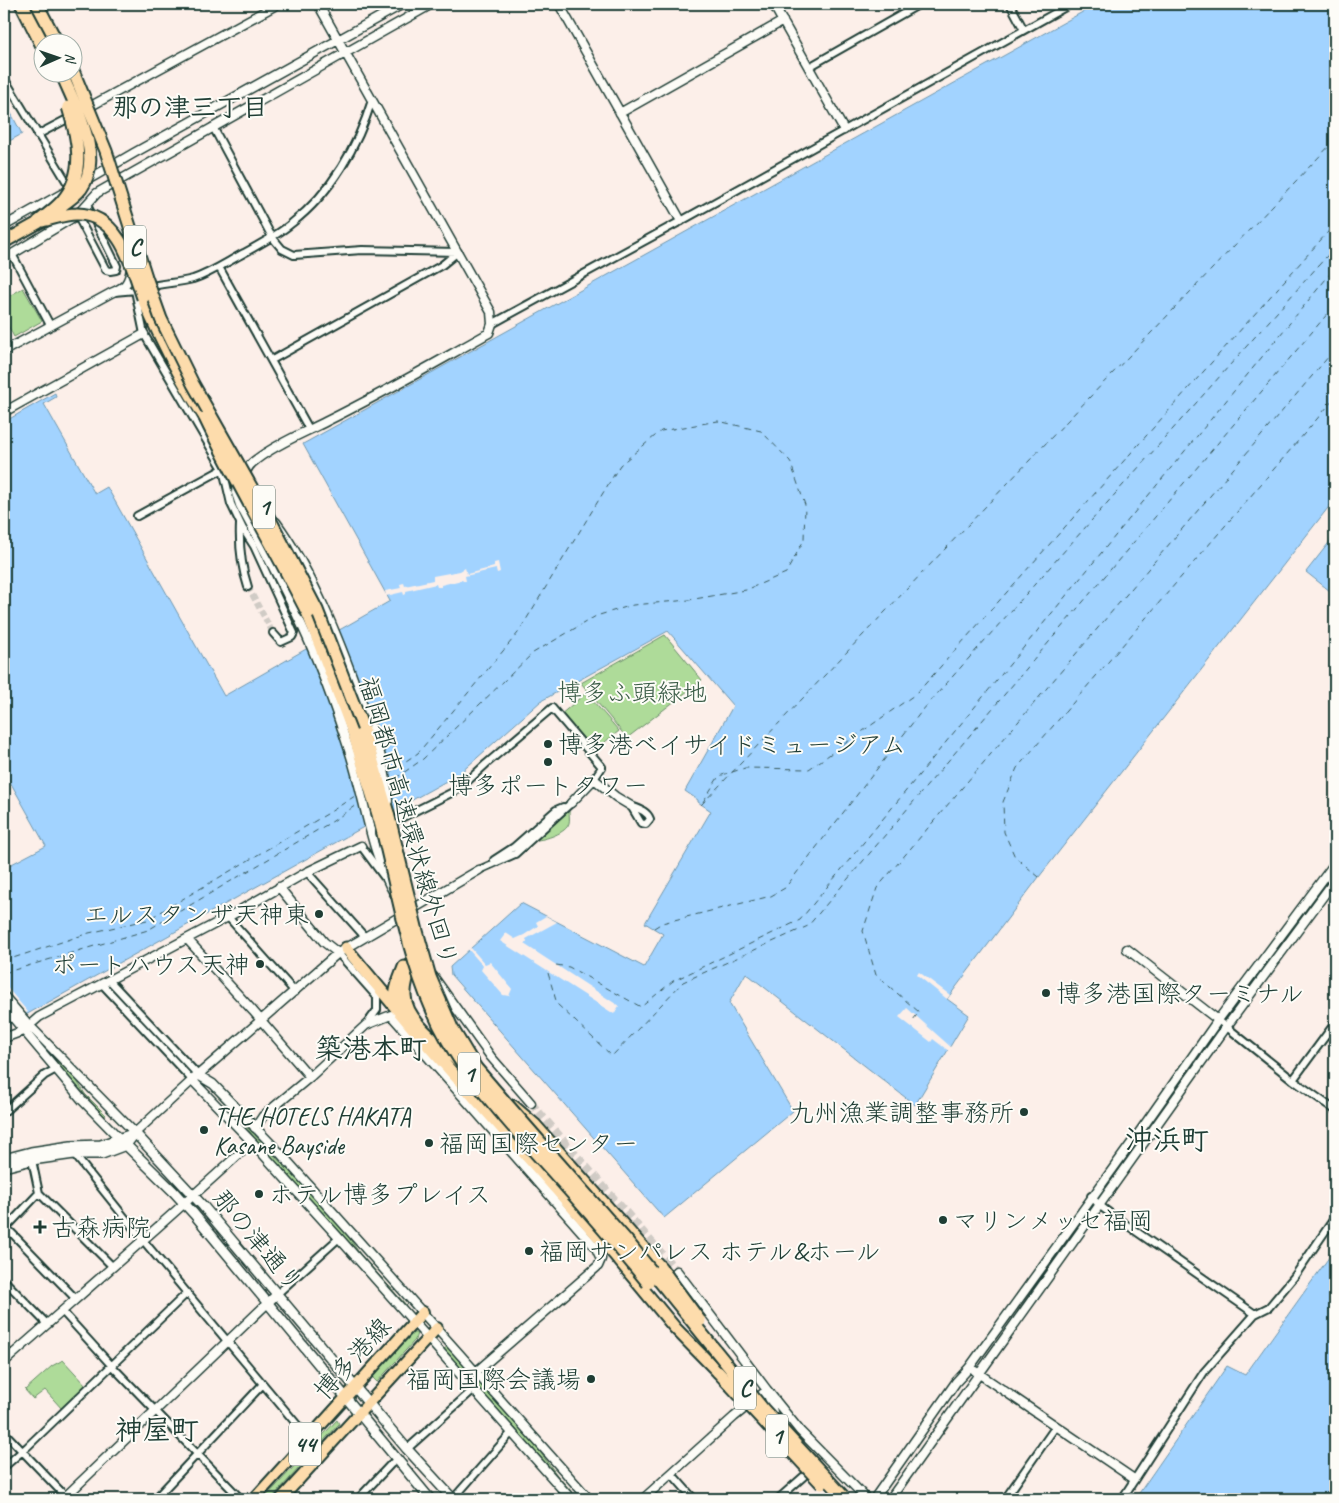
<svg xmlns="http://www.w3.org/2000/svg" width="1339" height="1503" font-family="Caveat,'Klee One',sans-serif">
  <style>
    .green { fill: #aedb99; stroke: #668c66 }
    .water { fill: #a2d3ff; stroke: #6e97ae }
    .pier { fill: #fcefe9 }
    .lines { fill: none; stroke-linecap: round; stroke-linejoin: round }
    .ferry { stroke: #395b5d; stroke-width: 1; stroke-dasharray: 6 5; stroke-linecap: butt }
    .minor-tunnel { stroke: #d0cbc5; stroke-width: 6; stroke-dasharray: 6 3; stroke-linecap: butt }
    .tertiary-tunnel { stroke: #d0cbc5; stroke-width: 8; stroke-dasharray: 8 4; stroke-linecap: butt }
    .minor-casing { stroke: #1f3d34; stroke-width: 10 }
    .tertiary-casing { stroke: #1f3d34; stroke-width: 11 }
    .secondary-casing { stroke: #1f3d34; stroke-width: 12 }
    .primary-casing { stroke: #1f3d34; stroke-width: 14 }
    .motorway-casing { stroke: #1f3d34; stroke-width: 15 }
    .minor { stroke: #fdfcf7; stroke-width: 6 }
    .tertiary { stroke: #fdfcf7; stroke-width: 8 }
    .secondary { stroke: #fdfcf7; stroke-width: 9 }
    .primary { stroke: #fddcac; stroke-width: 10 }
    .motorway { stroke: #fddcac; stroke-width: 11 }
    .motorway-bridge-casing { stroke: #1f3d34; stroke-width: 15; stroke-linecap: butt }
    .motorway-bridge { stroke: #fddcac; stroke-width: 11 }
    .poi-dot { fill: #1f3d34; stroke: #fdfcf7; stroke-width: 2 }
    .labels { text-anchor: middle; stroke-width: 4; stroke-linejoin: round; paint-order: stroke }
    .shield { fill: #fdfcf7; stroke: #62766e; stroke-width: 1 }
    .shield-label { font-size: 24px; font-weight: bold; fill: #1f3d34 }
    .park-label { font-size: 25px; fill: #3c5d48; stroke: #fdfcf7 }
    .poi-label { font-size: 25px; fill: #1f3d34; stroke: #fdfcf7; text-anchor: start }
    .street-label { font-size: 25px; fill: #1f3d34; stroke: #fdfcf7 }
    .neighbourhood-label { font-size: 26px; font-weight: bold; fill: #1f3d34; stroke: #fdfcf7 }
    .quarter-label { font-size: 28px; font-weight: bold; fill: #1f3d34; stroke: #fdfcf7 }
  </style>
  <rect width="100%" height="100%" fill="#fcefe9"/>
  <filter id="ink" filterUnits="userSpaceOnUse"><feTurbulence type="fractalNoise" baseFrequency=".02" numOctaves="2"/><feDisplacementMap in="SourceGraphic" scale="10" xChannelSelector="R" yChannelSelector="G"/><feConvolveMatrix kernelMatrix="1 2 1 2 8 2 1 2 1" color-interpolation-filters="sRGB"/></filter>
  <g filter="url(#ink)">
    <path class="green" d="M 23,288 L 42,321 L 14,337 L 4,318 L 4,299 Z
      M 665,635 L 702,680 L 627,738 L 581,683 Z
      M 586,693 L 619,731 L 592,752 L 560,715 Z
      M 569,811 C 569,814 570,820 569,823 C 567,833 544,840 536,840 Z
      M 35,1036 L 77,1081 L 85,1094 L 106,1115 L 104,1116 L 34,1037 Z
      M 213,1091 L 341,1226 L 360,1254 L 406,1305 L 260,1145 L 239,1118 Z
      M 412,1333 L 417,1333 L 415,1340 L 377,1382 L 371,1376 Z
      M 447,1347 L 537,1448 L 557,1475 L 578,1499 L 444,1349 Z
      M 63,1360 L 86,1385 L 62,1409 L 45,1390 L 33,1399 L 25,1390 L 52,1366 Z
      M 337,1420 L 339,1424 L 271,1499 L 264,1499 Z"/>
    <path class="water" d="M 1097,4 L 1335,4 L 1335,499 L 1039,877 L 947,999 L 969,1015 L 915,1105 L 746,973 L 729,1003 L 793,1111 L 664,1218 L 451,975 L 450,967 L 521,903 L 644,967 L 663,934 L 645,923 L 711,811 L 698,802 L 698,800 L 685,791 L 733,706 L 668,631 L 541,701 L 459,774 L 4,1027 L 4,868 L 46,846 L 4,771 L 4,422 L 55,393 L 56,397 L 44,404 L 95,494 L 107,487 L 224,696 L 390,601 L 303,444 Z
      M 4,100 L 22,134 L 4,144 Z
      M 1335,535 L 1335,595 L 1306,572 Z
      M 1335,1249 L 1335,1499 L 1135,1499 L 1227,1366 L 1245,1375 Z"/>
    <path class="pier" d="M 498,562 L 500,572 L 497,573 L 496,569 L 465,576 L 466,581 L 463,581 L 462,580 L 441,585 L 441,587 L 437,587 L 436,584 L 406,591 L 406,594 L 404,595 L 403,592 L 386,596 L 385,591 L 401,588 L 400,584 L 404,583 L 405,586 L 433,580 L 433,576 L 460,571 L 465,568 L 467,574 L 494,567 L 494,563 Z
      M 546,916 L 557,922 L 526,939 L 527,942 L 524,944 L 619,1006 L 614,1014 L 500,941 L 506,933 L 515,939 L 524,935 L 538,926 L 536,922 Z
      M 471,948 L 485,964 L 490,962 L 512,989 L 509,996 L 503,995 L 481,970 L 483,966 L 468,949 Z
      M 919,972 L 950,995 L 947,999 L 917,975 Z
      M 4,984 L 28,1012 L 9,1023 L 4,1017 Z
      M 907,1008 L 952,1048 L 950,1052 L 933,1039 L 931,1042 L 899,1017 Z"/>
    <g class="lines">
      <path class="ferry" d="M 388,773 L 418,753 L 518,633 L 620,465 L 661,431 L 718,421 L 761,431 L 790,461 L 805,505 L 804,540 L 786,573 L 746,590 L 689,600 L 633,605 L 596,616 L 533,653 L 423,759 L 389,783
        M 703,802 L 719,776 L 745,768 L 809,769 L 917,693 L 1335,224
        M 701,805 L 1335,140
        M 1039,877 L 1015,857 L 1004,832 L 1003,802 L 1017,768 L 1335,398
        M 654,928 L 662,923 L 771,896 L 785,888 L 921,712 L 1335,247
        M 4,961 L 89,933 L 147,920 L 327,814 L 358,794
        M 556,965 L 569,967 L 641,1007 L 673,981 L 800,920 L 1335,268
        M 4,973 L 148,930 L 333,821 L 359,803
        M 548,973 L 557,1004 L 612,1056 L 683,982 L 808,926 L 1335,305
        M 913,1020 L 919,1012 L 876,975 L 863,931 L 877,888 L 1335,349"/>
      <path class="minor-tunnel" d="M 248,587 L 273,633"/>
      <path class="tertiary-tunnel" d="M 531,1103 L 677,1271"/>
      <g class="minor-casing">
        <path id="minor" d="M 1010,4 L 1024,30
          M 809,67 L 920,4
          M 4,78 L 71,189
          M 213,127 L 272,237 L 282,249 L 294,255 L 362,250 L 458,252 L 442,265 L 272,360
          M 37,135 L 73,116
          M 77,215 L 106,270 L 110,271 L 116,270 L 117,266 L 87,205
          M 12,254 L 50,325
          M 219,267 L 309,429
          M 133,281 L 144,334 L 223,469 L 231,504 L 243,529 L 254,546 L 294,633 L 292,637 L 281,642 L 273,633
          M 148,287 C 163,283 178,283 193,279 C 211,273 227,262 244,253 C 260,244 278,235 292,223 C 331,193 358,146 372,100
          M 114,292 L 136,290
          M 492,324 L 681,221 L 1071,4
          M 137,516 L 223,469
          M 240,524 C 239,546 241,566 248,587
          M 631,806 C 639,809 647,811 650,819 L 646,824 L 641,823 Z
          M 389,824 L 459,789 L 486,764 L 552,708 L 602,767 L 594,779
          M 361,846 L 384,877
          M 494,860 L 514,847 L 556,810 L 563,807
          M 479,870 L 515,854 L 571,803
          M 307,872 L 365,937
          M 228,917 L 295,992
          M 338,953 L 377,997 L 377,1010 L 366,1025
          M 109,980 L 198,1075
          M 102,984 L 193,1081
          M 1218,1020 L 1293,1080 L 1335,1110
          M 1293,1080 L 1335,1023
          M 4,1112 L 45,1075 L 56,1069
          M 74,1154 L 142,1239 L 309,1439
          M 32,1160 L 39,1193 L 112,1266
          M 1091,1196 L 1099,1205 L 1111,1214 L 1255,1314
          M 4,1225 L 75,1298
          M 5,1229 L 39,1193
          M 4,1280 L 47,1324
          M 277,1294 L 339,1238
          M 62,1311 L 111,1365 L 241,1499
          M 4,1348 L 11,1356
          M 4,1432 L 68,1499
          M 407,1449 L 473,1390
          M 4,1467 L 27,1447 L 187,1293
          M 672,1474 L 694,1499
          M 155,1499 L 263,1384
          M 358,1499 L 391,1464 L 397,1460
          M 453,1499 L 512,1432
          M 559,1499 L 566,1493
          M 778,1499 L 812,1469
          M 1005,1499 L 1056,1426
          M 1122,1499 L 1204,1372 L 1255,1314 L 1269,1307 L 1294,1277 L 1335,1217"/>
      </g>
      <g class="tertiary-casing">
        <path id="tertiary" d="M 559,4 L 681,221
          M 773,4 L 844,130
          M 91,106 L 278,4
          M 620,113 L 783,21
          M 84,182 L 134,153 L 403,4
          M 4,226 L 67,191
          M 4,259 L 77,215 L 97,193 L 432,4
          M 4,351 L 111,293 C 125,287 129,284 131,268
          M 4,412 L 144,334
          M 246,477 C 245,469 250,464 257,459 C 278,443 304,433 327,421 C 382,394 435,363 489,333 L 492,324 L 491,312 L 318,4
          M 237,481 L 236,493 L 240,505 C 263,548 287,591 307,637 C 323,673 336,710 348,747 C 365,796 369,850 395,895
          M 276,522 C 313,573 339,639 360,698 C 373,732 387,765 388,801
          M 571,803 L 594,779 L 616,797 L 631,806
          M 279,887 L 324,942 L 338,953
          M 187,939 L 253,1011 L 310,1077
          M 1127,949 L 1218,1020
          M 433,976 L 491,1057 L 531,1103
          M 4,996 L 29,1025 L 135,1133 L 198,1075 L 338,953 L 479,870
          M 4,1007 L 83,1101 L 123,1142
          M 4,1038 L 23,1031 L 39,1017 L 228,917 L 307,872 L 361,846
          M 198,1075 L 213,1084 L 281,1154 L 589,1499
          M 193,1081 L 252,1142 L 339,1238 L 571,1499
          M 255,1128 L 263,1116 L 310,1077 L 366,1025 L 391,1015 L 596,1248 L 601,1259 L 598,1266 L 476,1372
          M 677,1271 L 767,1390 L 800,1431 L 867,1499
          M 4,1362 C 87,1289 171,1217 252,1142
          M 975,1371 L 1134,1479
          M 768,1394 L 775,1419
          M 63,1499 L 277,1294
          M 643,1499 L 734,1417 L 767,1390
          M 874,1499 L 956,1382 L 969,1368 L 1138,1134 L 1218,1020 L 1335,863
          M 890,1499 L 1227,1026 L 1335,880"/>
      </g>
      <g class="secondary-casing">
        <path id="secondary" d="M 135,1133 L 203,1206 L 407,1449 L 453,1499
          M 126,1145 L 174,1192 L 194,1214 L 430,1499
          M 4,1159 L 31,1152 L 71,1146 L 101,1145 L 135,1133
          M 4,1167 L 32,1160 L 74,1154 L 102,1154 L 126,1145 L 135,1133"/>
      </g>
      <g class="primary-casing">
        <path id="primary" d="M 254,1499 L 423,1312
          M 281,1499 L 437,1328"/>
      </g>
      <g class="motorway-casing">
        <path id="motorway" d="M 21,4 L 42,46
          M 32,5 L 48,41
          M 4,242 L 45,219
          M 143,299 C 162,342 183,386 210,425
          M 308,614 L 353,732 L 379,818
          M 363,728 L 388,813
          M 346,948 L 416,1032 L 614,1254 L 675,1328 L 718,1372
          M 415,954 C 411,968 404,981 405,995 C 405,1021 442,1046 460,1063
          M 399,1009 C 391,994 399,981 404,967
          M 513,1106 L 535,1125 L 661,1268"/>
      </g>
      <use href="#minor" class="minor"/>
      <use href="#tertiary" class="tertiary"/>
      <use href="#secondary" class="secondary"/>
      <use href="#primary" class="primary"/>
      <use href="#motorway" class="motorway"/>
      <g class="motorway-bridge-casing">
        <path id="motorway-bridge" d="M 37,4 L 57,42
          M 72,68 L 106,151 L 146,277 L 161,319 L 193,384 L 274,527 L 317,610 L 363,728
          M 45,219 C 56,207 71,202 81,189 C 105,155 74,105 61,72
          M 42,221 C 53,219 64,214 76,214 C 119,213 132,266 143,298
          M 38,222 C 46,215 55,209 62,201 C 86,174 78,138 68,107
          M 205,418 C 237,485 275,548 308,614
          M 388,813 L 417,931 L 430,977 L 452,1028 L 476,1068 L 506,1103 L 627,1241 L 763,1409 L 843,1496
          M 379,818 C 396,881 405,947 431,1007 C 454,1063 495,1106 534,1151 C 573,1194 611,1237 648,1283
          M 661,1268 L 700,1321
          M 718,1372 L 822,1484"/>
      </g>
      <use href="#motorway-bridge" class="motorway-bridge"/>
    </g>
  </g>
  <g class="poi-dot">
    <circle cx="548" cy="744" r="5"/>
    <circle cx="548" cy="762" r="5"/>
    <circle cx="319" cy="914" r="5"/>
    <circle cx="260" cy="964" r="5"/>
    <circle cx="1046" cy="993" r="5"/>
    <circle cx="1024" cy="1112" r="5"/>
    <circle cx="204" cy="1130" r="5"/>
    <circle cx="429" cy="1143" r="5"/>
    <circle cx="259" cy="1194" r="5"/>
    <circle cx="943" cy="1220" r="5"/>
    <path d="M37.5 1219.5h5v5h5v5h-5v5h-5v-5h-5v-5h5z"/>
    <circle cx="529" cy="1251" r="5"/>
    <circle cx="591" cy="1379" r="5"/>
  </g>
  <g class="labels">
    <g class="shield">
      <rect x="124" y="225.5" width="22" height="43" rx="4"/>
      <rect x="253" y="485.5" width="22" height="43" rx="4"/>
      <rect x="458" y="1052.5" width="22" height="43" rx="4"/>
      <rect x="734" y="1366.5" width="22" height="43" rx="4"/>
      <rect x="766" y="1414.5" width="22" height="43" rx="4"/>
      <rect x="289" y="1422.5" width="32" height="43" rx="4"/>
    </g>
    <g class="shield-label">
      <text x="135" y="255">C</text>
      <text x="264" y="515">1</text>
      <text x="469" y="1082">1</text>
      <text x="745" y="1396">C</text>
      <text x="777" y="1444">1</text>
      <text x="305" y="1452">44</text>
    </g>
    <g class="park-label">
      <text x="632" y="701">博多ふ頭緑地</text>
    </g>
    <g class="poi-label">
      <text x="558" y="753">博多港ベイサイドミュージアム</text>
      <text x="548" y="794" text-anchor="middle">博多ポートタワー</text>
      <text x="309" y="923" text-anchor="end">エルスタンザ天神東</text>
      <text x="250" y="973" text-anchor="end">ポートハウス天神</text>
      <text x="1056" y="1002">博多港国際ターミナル</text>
      <text x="1014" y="1121" text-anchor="end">九州漁業調整事務所</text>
      <text x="214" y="1125">THE HOTELS HAKATA<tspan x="214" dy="29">Kasane Bayside</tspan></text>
      <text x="439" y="1152">福岡国際センター</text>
      <text x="269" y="1203">ホテル博多プレイス</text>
      <text x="953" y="1229">マリンメッセ福岡</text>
      <text x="51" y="1236">古森病院</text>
      <text x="539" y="1260">福岡サンパレス ホテル&amp;ホール</text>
      <text x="581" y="1388" text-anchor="end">福岡国際会議場</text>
    </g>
    <g class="street-label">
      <text transform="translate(409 821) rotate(74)" y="9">福岡都市高速環状線外回り</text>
      <text transform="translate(258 1240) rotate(50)" y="9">那の津通り</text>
      <text transform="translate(352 1358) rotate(-48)" y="9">博多港線</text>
    </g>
    <g class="neighbourhood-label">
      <text x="190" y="116">那の津三丁目</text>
    </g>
    <g class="quarter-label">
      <text x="371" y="1058">築港本町</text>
      <text x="1167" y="1149">沖浜町</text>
      <text x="157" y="1439">神屋町</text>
    </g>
  </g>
  <rect width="1339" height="1503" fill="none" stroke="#fdfcf7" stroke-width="20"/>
  <rect x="10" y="10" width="1319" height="1483" fill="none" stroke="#1f3d34" stroke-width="2" filter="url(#ink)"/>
  <g transform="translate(58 58) rotate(88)"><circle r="24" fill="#fdfcf7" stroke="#a4b0a9"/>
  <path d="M0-4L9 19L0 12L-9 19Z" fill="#1f3d34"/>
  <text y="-8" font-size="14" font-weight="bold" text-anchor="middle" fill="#1f3d34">N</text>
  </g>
</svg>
